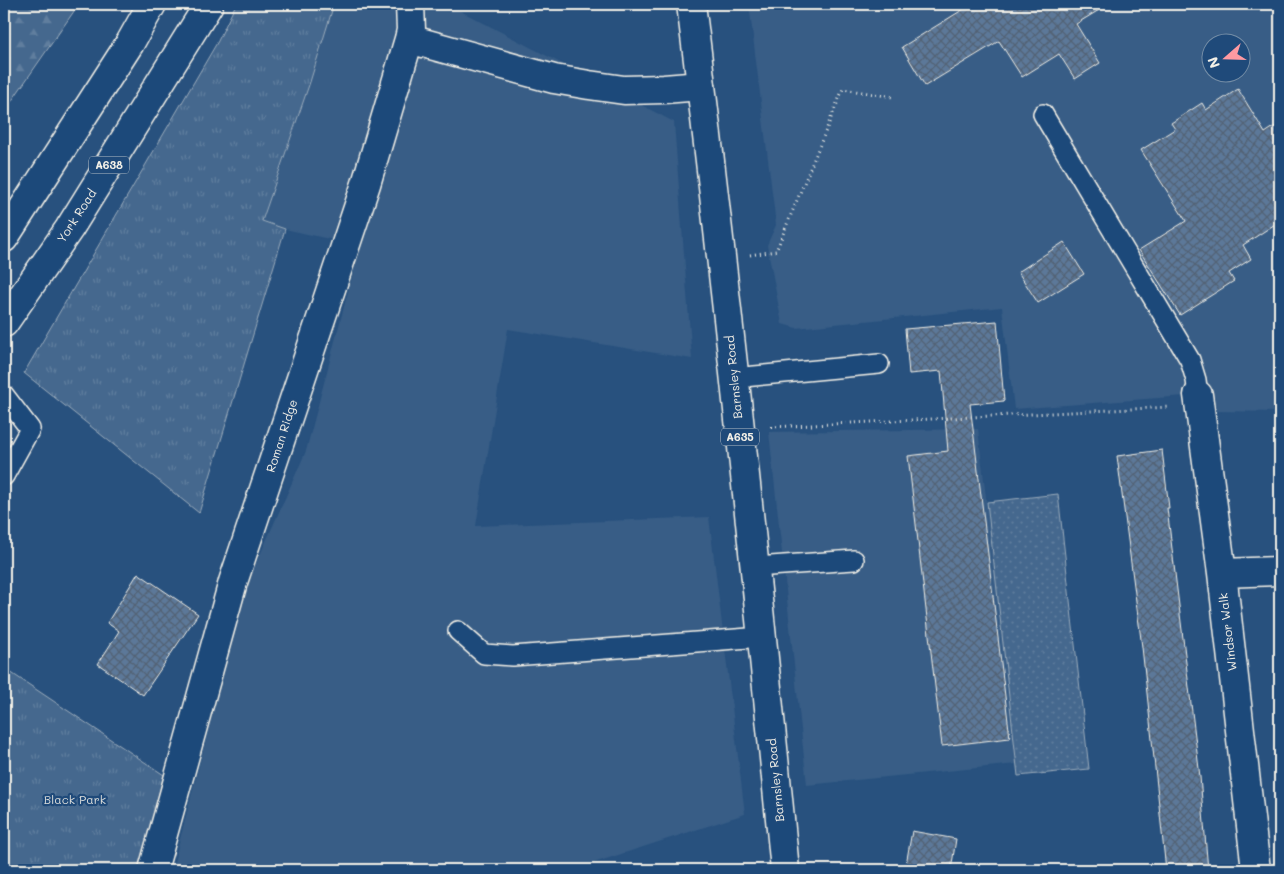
<svg xmlns="http://www.w3.org/2000/svg" width="1284" height="874" font-family="Mali,sans-serif">
  <style>
    .built { fill: #375d86; fill-rule: evenodd }
    .grass { fill: url(#grass-dots); stroke: #9cacbb }
    .forest { fill: url(#forest-firs); stroke: #9cacbb }
    .park { fill: url(#park-tufts); stroke: #9cacbb }
    .building { fill: url(#building-cross-hatch); stroke: #f4f1e8 }
    .lines { fill: none; stroke-linecap: round; stroke-linejoin: round }
    .lane-casing { stroke: #f4f1e8; stroke-width: 22 }
    .street-casing { stroke: #f4f1e8; stroke-width: 31 }
    .highway-casing { stroke: #f4f1e8; stroke-width: 31 }
    .path { stroke: #f4f1e8; stroke-width: 3; stroke-dasharray: 1 4; stroke-linecap: butt }
    .lane { stroke: #1f4a7a; stroke-width: 19 }
    .street { stroke: #1f4a7a; stroke-width: 28 }
    .highway { stroke: #1f4a7a; stroke-width: 28 }
    .labels { text-anchor: middle; stroke-width: 4.5; stroke-linejoin: round; paint-order: stroke }
    .shield { fill: #1f4a7a; stroke: #b4bfc7; stroke-width: 1 }
    .shield-label { font-size: 11px; font-weight: bold; fill: #f4f1e8 }
    .street-label { font-size: 12px; fill: #f4f1e8; stroke: #1f4a7a }
    .park-label { font-size: 12px; fill: #dadcda; stroke: #1f4a7a }
  </style>
  <defs>
    <pattern id="grass-dots" width="8" height="8" patternUnits="userSpaceOnUse" patternTransform="scale(1.25)"><rect width="8" height="8" fill="#45688e"/><path d="M2 2h.1M6 6h.1" fill="none" stroke="#607e9e" stroke-width="1.8" stroke-linecap="round"/></pattern>
    <pattern id="forest-firs" width="22" height="20" patternUnits="userSpaceOnUse" patternTransform="scale(1.25)"><rect width="22" height="20" fill="#45688e"/><path d="M5 1l3.5 6h-7zM16 11l3.5 6h-7z" fill="#607e9e"/></pattern>
    <pattern id="park-tufts" width="24" height="20" patternUnits="userSpaceOnUse" patternTransform="scale(1.25)"><rect width="24" height="20" fill="#45688e"/><path d="M3 7l-1-3M5 7V3M7 7l1-3M15 17l-1-3M17 17v-4M19 17l1-3" fill="none" stroke="#607e9e"/></pattern>
    <pattern id="building-cross-hatch" width="8" height="8" patternUnits="userSpaceOnUse" patternTransform="scale(1.25)"><rect width="8" height="8" fill="#5b7899"/><path d="M0 0l8 8M0 8l8-8" fill="none" stroke="#536274"/></pattern>
  </defs>
  <rect width="100%" height="100%" fill="#28517e"/>
  <filter id="ink" filterUnits="userSpaceOnUse"><feTurbulence type="fractalNoise" baseFrequency=".02" numOctaves="2"/><feDisplacementMap in="SourceGraphic" scale="10" xChannelSelector="R" yChannelSelector="G"/><feConvolveMatrix kernelMatrix="1 2 1 2 8 2 1 2 1" color-interpolation-filters="sRGB"/></filter>
  <g filter="url(#ink)">
    <path class="built" d="M 334,4 L 447,4 L 674,122 L 692,359 L 508,329 L 476,526 L 709,517 L 745,814 L 572,870 L 172,870 L 244,591 L 306,451 L 360,246 L 285,229 L 262,222 L 310,82 Z
      M 749,4 L 1280,4 L 1280,412 L 1213,411 L 1211,394 L 1014,409 L 1002,307 L 796,328 L 782,324 L 767,245 L 776,225 ZM 1212,42 L 1242,42 L 1242,72 L 1212,72 Z
      M 978,429 L 1017,764 L 807,785 L 769,432 Z"/>
    <path class="grass" d="M 1058,494 L 1089,769 L 1018,776 L 987,502 Z"/>
    <path class="forest" d="M 4,4 L 79,4 L 4,112 Z"/>
    <path class="park" d="M 236,4 L 334,4 L 310,82 L 262,221 L 285,229 L 199,513 L 24,373 L 218,41 Z
      M 4,668 L 164,775 L 139,870 L 4,870 Z"/>
    <path class="building" d="M 972,4 L 1109,4 L 1076,24 L 1100,63 L 1075,79 L 1059,54 L 1022,77 L 999,41 L 925,86 L 902,47 Z
      M 1238,89 L 1265,133 L 1280,123 L 1280,221 L 1243,245 L 1251,259 L 1229,273 L 1234,281 L 1180,315 L 1139,250 L 1186,221 L 1141,150 L 1175,129 L 1171,123 L 1202,103 L 1206,110 Z
      M 1064,242 L 1084,274 L 1038,303 L 1018,272 Z
      M 997,321 L 1004,401 L 970,404 L 1010,738 L 942,746 L 908,456 L 948,451 L 941,371 L 909,374 L 905,329 Z
      M 1162,450 L 1169,508 L 1167,508 L 1200,777 L 1208,870 L 1166,870 L 1142,647 L 1117,456 Z
      M 138,573 L 198,614 L 143,695 L 98,664 L 119,631 L 107,623 Z
      M 912,831 L 956,839 L 951,870 L 905,870 Z"/>
    <g class="lines">
      <g class="lane-casing">
        <path id="lane" d="M 1043,114 L 1190,360 L 1196,380 L 1198,395
          M 733,378 L 879,364
          M 4,395 L 30,429 L 4,476
          M 755,567 L 854,560
          M 458,631 L 484,654 L 513,656 L 762,637"/>
      </g>
      <g class="street-casing">
        <path id="street" d="M 409,39 L 554,79 L 589,85 L 624,90 L 664,89 L 701,86
          M 1198,395 L 1222,573 L 1256,870
          M 1222,573 L 1280,571
          M 153,870 L 233,582 L 366,184 L 409,39 L 411,30 L 410,4"/>
      </g>
      <g class="highway-casing">
        <path id="highway" d="M 691,4 C 727,292 757,581 785,870
          M 4,238 L 130,43 L 152,4
          M 4,323 L 69,229 L 209,4"/>
      </g>
      <path class="path" d="M 750,255 L 776,251 L 843,89 L 893,97
        M 771,427 L 1169,407"/>
      <use href="#lane" class="lane"/>
      <use href="#street" class="street"/>
      <use href="#highway" class="highway"/>
    </g>
  </g>
  <g class="labels">
    <g class="shield">
      <rect x="89" y="156.5" width="40" height="17" rx="4"/>
      <rect x="721" y="428.5" width="38" height="17" rx="4"/>
    </g>
    <g class="shield-label">
      <text x="109" y="169">A638</text>
      <text x="740" y="441">A635</text>
    </g>
    <g class="street-label">
      <text transform="translate(77 216) rotate(-57)" y="4">York Road</text>
      <text transform="translate(734 377) rotate(-96)" y="4">Barnsley Road</text>
      <text transform="translate(282 436) rotate(-72)" y="4">Roman Ridge</text>
      <text transform="translate(1228 632) rotate(-97)" y="4">Windsor Walk</text>
      <text transform="translate(776 780) rotate(-96)" y="4">Barnsley Road</text>
    </g>
    <g class="park-label">
      <text x="75" y="804">Black Park</text>
    </g>
  </g>
  <rect width="1284" height="874" fill="none" stroke="#1f4a7a" stroke-width="20"/>
  <rect x="10" y="10" width="1264" height="854" fill="none" stroke="#f4f1e8" stroke-width="2" filter="url(#ink)"/>
  <g transform="translate(1226 58) rotate(250)"><circle r="24" fill="#1f4a7a" stroke="#748da6"/>
  <path d="M0-4L9 19L0 12L-9 19Z" fill="#ff9aa2"/>
  <text y="-8" font-size="14" font-weight="bold" text-anchor="middle" fill="#f4f1e8">N</text>
  </g>
</svg>
